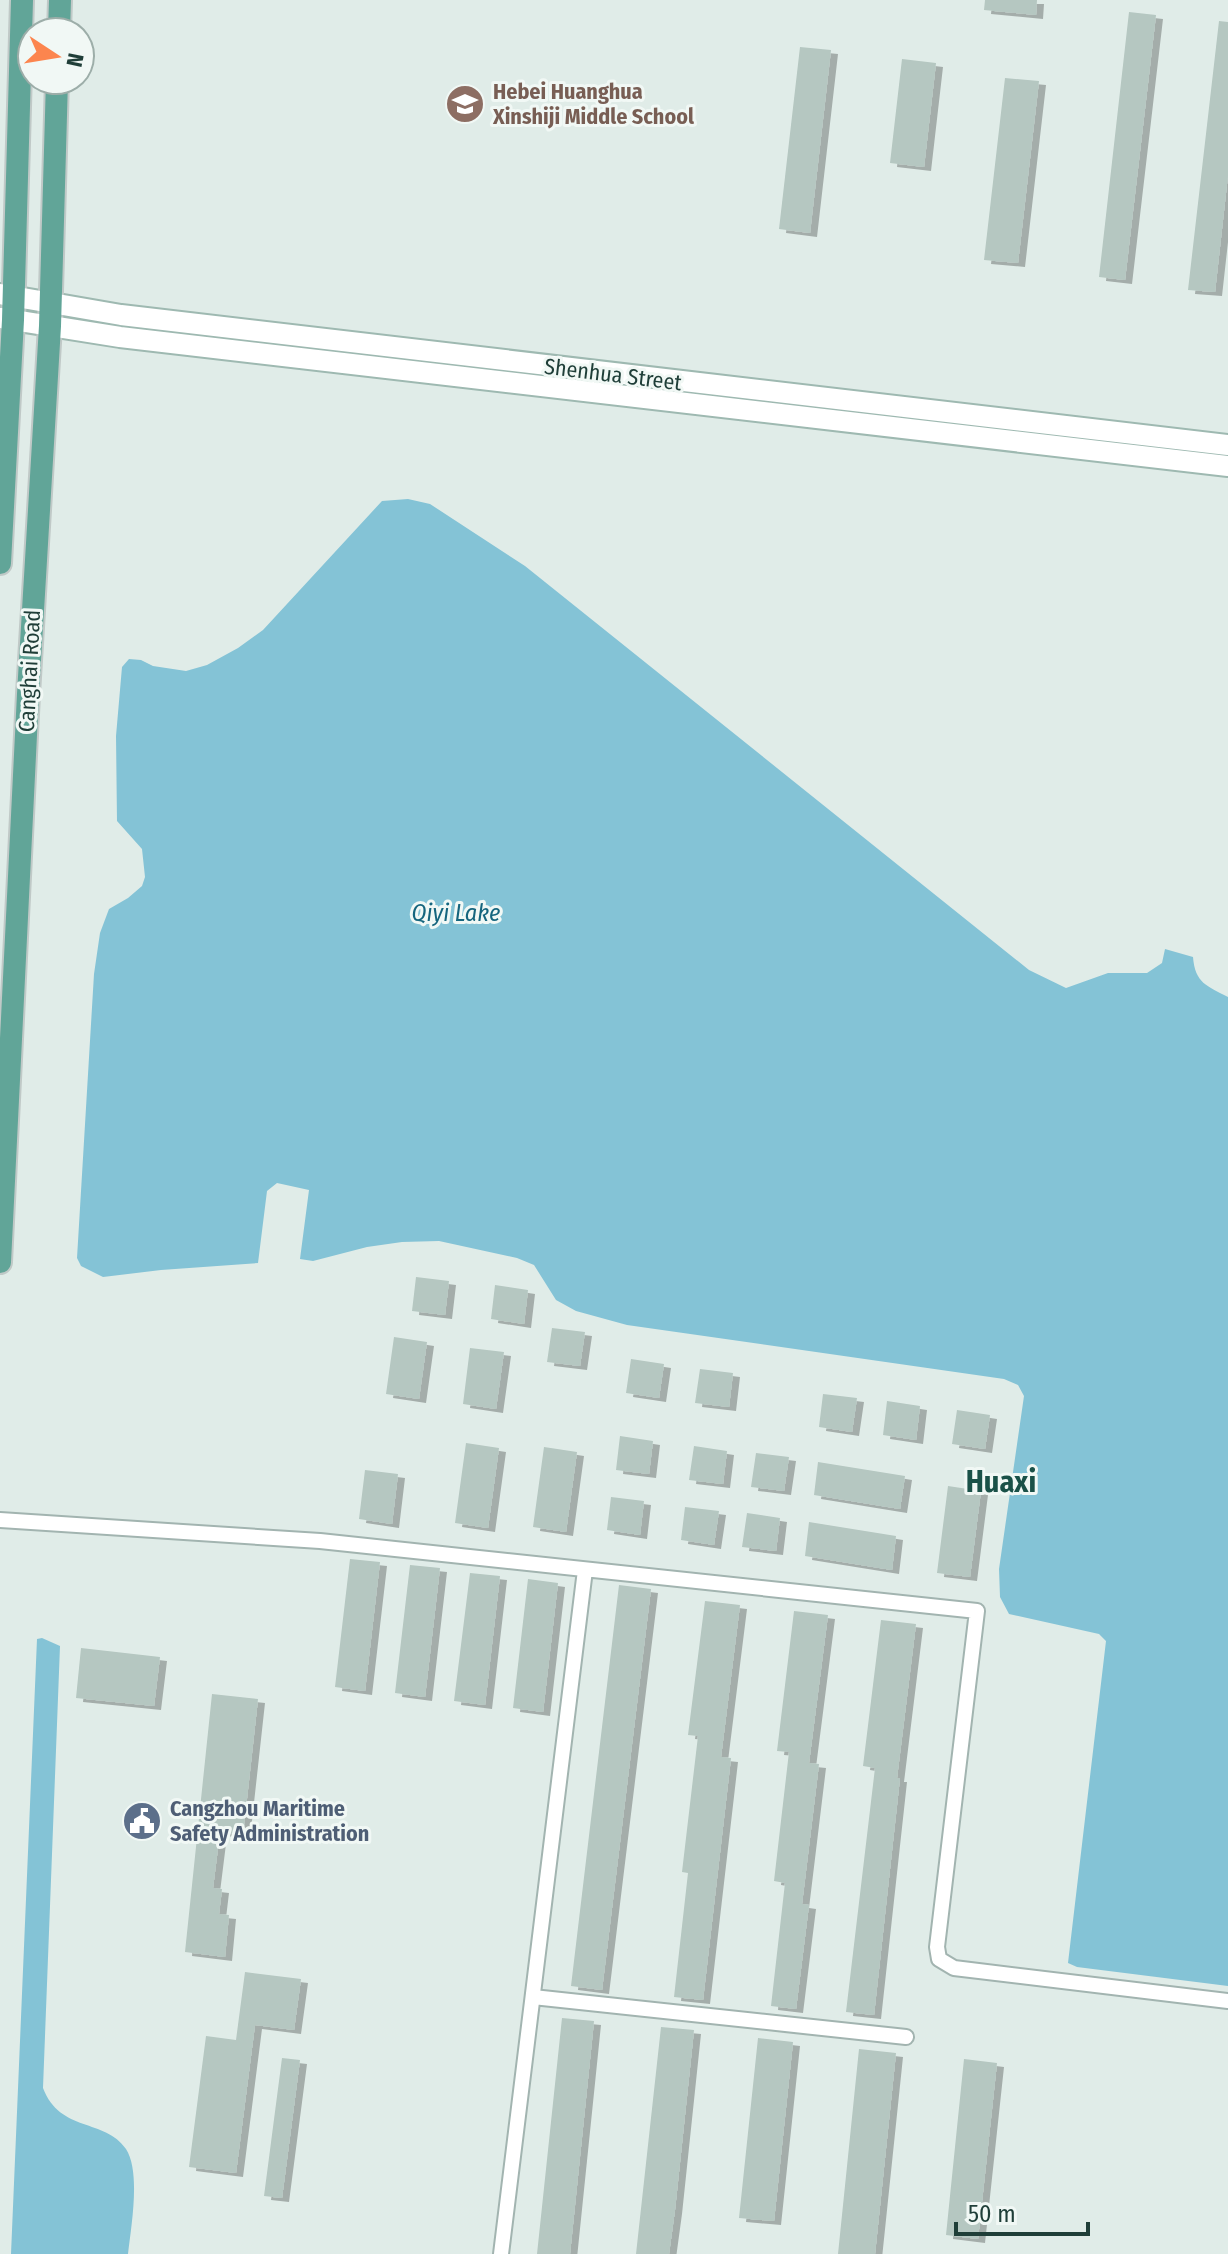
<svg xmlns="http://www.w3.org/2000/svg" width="1228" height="2254" font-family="'Fira Sans Condensed',sans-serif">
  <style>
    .water { fill: #84c3d6 }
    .building { fill: #b5c7c1; filter: url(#shadow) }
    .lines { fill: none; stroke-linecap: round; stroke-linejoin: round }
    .minor-casing { stroke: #a2b4b0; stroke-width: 18 }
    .secondary-casing { stroke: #9eb9b1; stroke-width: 24 }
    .primary-casing { stroke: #c0c9c7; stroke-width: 26 }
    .minor { stroke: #fff; stroke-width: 14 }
    .secondary { stroke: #fff; stroke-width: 20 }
    .primary { stroke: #61a598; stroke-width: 22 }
    .labels { text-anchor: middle; stroke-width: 6; stroke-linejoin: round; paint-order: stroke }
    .education-label { font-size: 22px; font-weight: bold; fill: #785e54; stroke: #f1f8f5; text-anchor: start }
    .street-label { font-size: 22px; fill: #1f3e38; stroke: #f1f8f5 }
    .service-label { font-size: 22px; font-weight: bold; fill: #4e5e75; stroke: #f1f8f5; text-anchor: start }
    .water-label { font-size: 24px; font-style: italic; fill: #15657e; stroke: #f1f8f5 }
    .district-label { font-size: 30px; font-weight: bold; fill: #1a5148; stroke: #f1f8f5 }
  </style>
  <defs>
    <filter id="shadow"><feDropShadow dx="7" dy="4" stdDeviation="0" flood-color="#0004"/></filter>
  </defs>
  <rect width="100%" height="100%" fill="#e0ece8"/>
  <path class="water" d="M 408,499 L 430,504 L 525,566 L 1029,970 L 1066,988 L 1108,973 L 1147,973 L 1162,963 L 1165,949 L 1193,957 C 1195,983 1207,986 1228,997 L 1228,1986 L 1077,1967 L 1068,1963 L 1106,1641 L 1099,1634 L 1009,1614 L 1000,1597 L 999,1569 L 1024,1396 L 1018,1385 L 1004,1379 L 627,1325 L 576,1311 L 556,1300 L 534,1265 L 517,1258 L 439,1241 L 402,1242 L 367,1247 L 313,1261 L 300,1259 L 309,1190 L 277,1183 L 267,1191 L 258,1263 L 161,1270 L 103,1277 L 81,1266 L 77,1258 L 94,974 L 100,933 L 109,909 L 128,898 L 142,886 L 145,877 L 142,849 L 117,821 L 116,736 L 122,667 L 129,659 L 141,660 L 153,666 L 186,671 L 207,665 L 238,648 L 263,630 L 382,501 Z
    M 42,1638 L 60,1646 L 43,2088 C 60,2133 105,2118 126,2149 C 141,2172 131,2227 128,2254 L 11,2254 L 37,1639 Z"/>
  <path class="building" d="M 985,0 L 1037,0 L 1036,15 L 984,10 Z
    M 1129,12 L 1156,15 L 1125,280 L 1099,277 Z
    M 1219,21 L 1228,22 L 1228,175 L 1215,292 L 1188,290 Z
    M 800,47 L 831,50 L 810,233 L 779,229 Z
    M 902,59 L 936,63 L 924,167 L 890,163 Z
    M 1005,78 L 1039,81 L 1018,263 L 984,260 Z
    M 416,1277 L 449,1281 L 445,1315 L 412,1311 Z
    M 495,1285 L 528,1290 L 524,1324 L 491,1319 Z
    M 552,1328 L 585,1332 L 580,1366 L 547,1362 Z
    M 394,1337 L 427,1342 L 419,1399 L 386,1394 Z
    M 470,1348 L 504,1352 L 496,1409 L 463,1404 Z
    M 631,1359 L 664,1364 L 659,1398 L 626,1393 Z
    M 700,1369 L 733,1373 L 729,1407 L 695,1403 Z
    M 823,1394 L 857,1398 L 852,1432 L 819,1427 Z
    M 887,1401 L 920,1406 L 916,1440 L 883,1435 Z
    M 957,1410 L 990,1415 L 985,1449 L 952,1444 Z
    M 620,1436 L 653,1441 L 649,1474 L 616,1470 Z
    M 466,1443 L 499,1448 L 488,1528 L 455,1523 Z
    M 694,1446 L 727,1451 L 723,1484 L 689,1480 Z
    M 544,1447 L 577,1452 L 566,1532 L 533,1527 Z
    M 756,1453 L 789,1457 L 784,1491 L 751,1487 Z
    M 818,1462 L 905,1476 L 900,1509 L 814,1495 Z
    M 365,1470 L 398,1474 L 392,1524 L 359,1519 Z
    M 948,1486 L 981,1491 L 970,1577 L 937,1573 Z
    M 611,1497 L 644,1501 L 640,1535 L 607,1530 Z
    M 685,1507 L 719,1511 L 714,1545 L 681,1540 Z
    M 747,1513 L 780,1518 L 776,1551 L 742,1547 Z
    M 809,1522 L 896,1536 L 892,1570 L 805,1556 Z
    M 350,1559 L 380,1562 L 365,1691 L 335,1687 Z
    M 410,1565 L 440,1568 L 425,1697 L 395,1693 Z
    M 470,1573 L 500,1576 L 485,1705 L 454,1701 Z
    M 528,1579 L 558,1583 L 543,1712 L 513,1708 Z
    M 619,1585 L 651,1589 L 602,1990 L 571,1986 Z
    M 705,1601 L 740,1605 L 721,1757 L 731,1758 L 703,2000 L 674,1997 L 688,1873 L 682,1872 L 698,1736 L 688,1735 Z
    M 794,1611 L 828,1615 L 809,1763 L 819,1764 L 802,1904 L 809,1905 L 796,2009 L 771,2006 L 785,1883 L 774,1881 L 789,1752 L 777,1751 Z
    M 881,1620 L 916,1624 L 897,1778 L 900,1778 L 874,2015 L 846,2012 L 875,1768 L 863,1766 Z
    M 81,1648 L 160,1657 L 154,1706 L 76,1698 Z
    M 212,1694 L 258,1699 L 243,1835 L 220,1832 L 213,1888 L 222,1889 L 219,1914 L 229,1915 L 225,1957 L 185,1952 Z
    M 245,1972 L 301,1979 L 294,2030 L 255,2025 L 236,2173 L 189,2167 L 206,2036 L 236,2040 Z
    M 562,2018 L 594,2021 L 570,2254 L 537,2254 Z
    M 661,2027 L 694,2030 L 675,2210 L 669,2254 L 636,2254 Z
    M 758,2038 L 793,2042 L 774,2221 L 739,2218 Z
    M 859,2049 L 896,2053 L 875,2254 L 838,2254 Z
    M 282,2058 L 300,2060 L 282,2198 L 264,2196 Z
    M 964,2059 L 997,2063 L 978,2239 L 946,2235 Z"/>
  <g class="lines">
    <g class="minor-casing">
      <path id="minor" d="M 0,1520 L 320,1541 L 977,1611 L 937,1947 L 939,1959 L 954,1968 L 1228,2001
        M 533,1997 L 906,2037
        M 501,2254 L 585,1570"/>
    </g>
    <g class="secondary-casing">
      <path id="secondary" d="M 0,294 L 121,315 L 1228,445
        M 0,318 L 120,337 L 1228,466"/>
    </g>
    <g class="primary-casing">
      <path id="primary" d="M 59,32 L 60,0
        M 0,563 L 13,320 L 22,0
        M 0,1262 L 28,694 L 50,326 L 57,80"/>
    </g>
    <use href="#minor" class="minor"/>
    <use href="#secondary" class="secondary"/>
    <use href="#primary" class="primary"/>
  </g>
  <defs>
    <g id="school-disc" transform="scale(2)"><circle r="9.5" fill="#8d6e63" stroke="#f1f8f5"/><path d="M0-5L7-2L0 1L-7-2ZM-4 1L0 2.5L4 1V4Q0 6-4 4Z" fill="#fff"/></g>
    <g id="civic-disc" transform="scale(2)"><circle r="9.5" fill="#5c6f8a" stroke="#f1f8f5"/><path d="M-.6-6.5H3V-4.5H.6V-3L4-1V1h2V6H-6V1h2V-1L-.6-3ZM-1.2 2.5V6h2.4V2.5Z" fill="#fff"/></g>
  </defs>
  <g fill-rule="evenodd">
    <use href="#school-disc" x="465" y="104"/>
    <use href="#civic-disc" x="142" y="1821"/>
  </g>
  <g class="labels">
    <g class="education-label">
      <text x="493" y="99">Hebei Huanghua<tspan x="493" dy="25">Xinshiji Middle School</tspan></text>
    </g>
    <g class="street-label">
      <text transform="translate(613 374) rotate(7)" y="8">Shenhua Street</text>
      <text transform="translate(29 671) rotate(-87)" y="8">Canghai Road</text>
    </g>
    <g class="service-label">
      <text x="170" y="1816">Cangzhou Maritime<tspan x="170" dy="25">Safety Administration</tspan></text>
    </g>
    <g class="water-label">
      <text x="456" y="921">Qiyi Lake</text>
    </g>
    <g class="district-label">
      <text x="1001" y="1492">Huaxi</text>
    </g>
  </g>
  <g transform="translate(56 56) rotate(102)"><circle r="38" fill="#f1f8f5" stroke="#9daea9" stroke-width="2"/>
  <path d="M0-6L14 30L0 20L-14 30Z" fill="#fc854e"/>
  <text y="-12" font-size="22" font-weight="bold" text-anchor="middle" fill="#1f3e38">N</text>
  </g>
  <path d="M956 2222v12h132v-12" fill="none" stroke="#1f3e38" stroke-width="4"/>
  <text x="968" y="2222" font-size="24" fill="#1f3e38" stroke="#f1f8f5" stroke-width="6" paint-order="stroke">50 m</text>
</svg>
